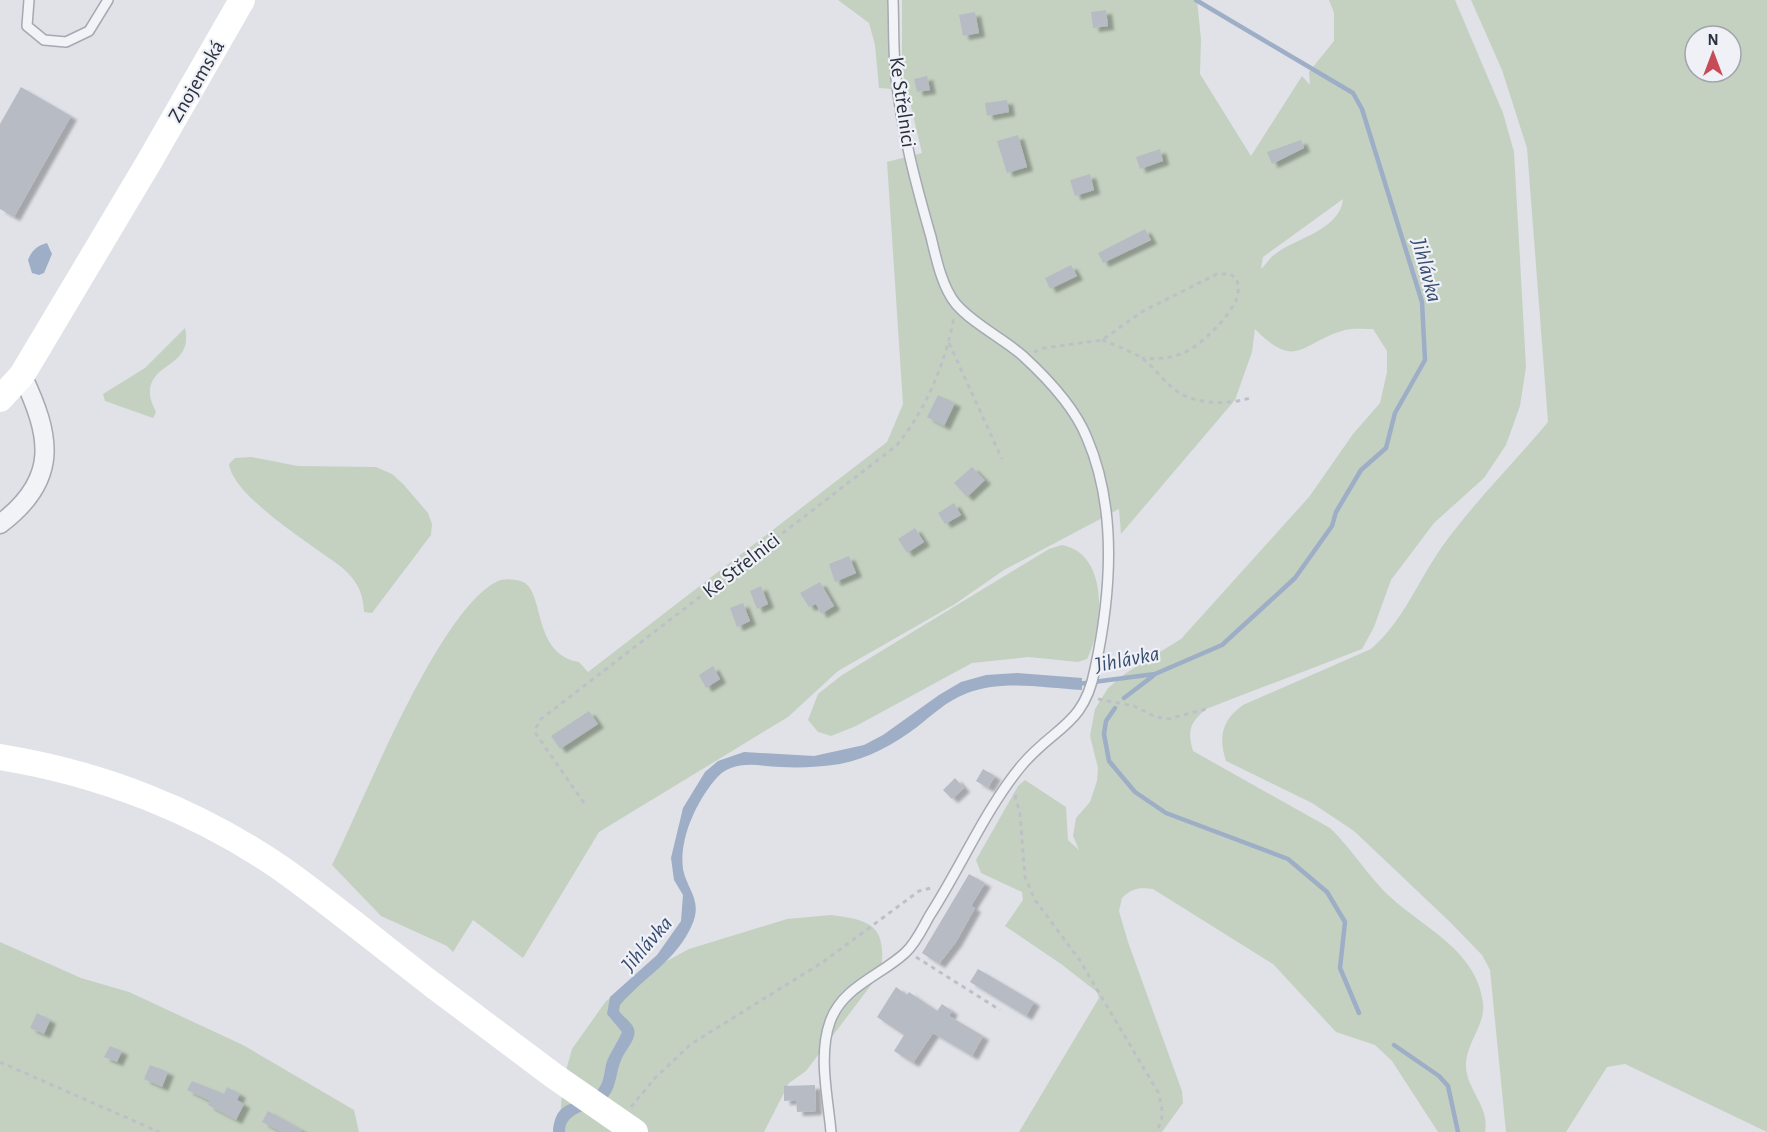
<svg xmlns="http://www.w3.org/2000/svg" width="1767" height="1132" font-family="'Alegreya Sans',sans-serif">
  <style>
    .green { fill: #c4d1c1; fill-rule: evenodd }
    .water { fill: #9daec6 }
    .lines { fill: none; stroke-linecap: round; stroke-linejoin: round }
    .stream { stroke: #9daec6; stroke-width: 4.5 }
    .building { fill: #b7bbc4; filter: url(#shadow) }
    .lane-casing { stroke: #a5a9b2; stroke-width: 12 }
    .street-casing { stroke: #a5a9b2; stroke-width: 21 }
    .path { stroke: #bec0c7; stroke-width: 3; stroke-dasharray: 4.5 4.5; stroke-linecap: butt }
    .lane { stroke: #f2f3f7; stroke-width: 9 }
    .street { stroke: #f2f3f7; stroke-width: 18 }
    .secondary { stroke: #fff; stroke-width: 26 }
    .secondary-bridge { stroke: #fff; stroke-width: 26 }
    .labels { text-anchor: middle; stroke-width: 4.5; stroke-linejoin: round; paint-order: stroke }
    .street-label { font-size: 21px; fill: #29303e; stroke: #eff1f6 }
    .water-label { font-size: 22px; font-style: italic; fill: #364c70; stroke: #eff1f6 }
  </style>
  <defs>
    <filter id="shadow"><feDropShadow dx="6" dy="4" stdDeviation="1.5" flood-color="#0004"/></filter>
  </defs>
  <rect width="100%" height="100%" fill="#e0e2e8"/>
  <path class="green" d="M 838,0 L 888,0 L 892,89 L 879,88 L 875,45 L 869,23 Z
    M 902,0 L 1197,0 L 1201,39 L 1200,74 L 1251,156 L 1302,76 L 1310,85 L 1309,72 L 1334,41 L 1334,13 L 1329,0 L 1455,0 L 1503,113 L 1514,152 L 1526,367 L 1520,406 L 1506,445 L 1484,478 L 1434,523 L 1391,580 L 1374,627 L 1362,649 L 1206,709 C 1190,723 1187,730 1193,751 L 1330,828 C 1350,847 1364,870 1383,890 C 1417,925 1477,948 1483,1003 C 1486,1025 1465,1043 1466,1068 C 1468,1091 1490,1108 1485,1132 L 1438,1132 L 1392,1061 L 1375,1045 L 1336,1032 L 1273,964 L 1153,889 C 1139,887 1132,888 1122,898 L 1119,911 L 1128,942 L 1182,1091 L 1183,1103 L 1162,1132 L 1019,1132 L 1099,998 L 1097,992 L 1061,964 L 1005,926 L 1023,900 L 1022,892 L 981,873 L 976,860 L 1018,786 L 1025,780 L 1066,807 L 1068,840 L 1079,850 L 1073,836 L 1076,818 L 1090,802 L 1097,781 L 1098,768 L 1090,736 L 1095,709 L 1108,688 L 1126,673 L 1181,639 L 1309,497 L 1353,434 L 1380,403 L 1387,372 L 1387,351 L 1373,329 C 1364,329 1354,328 1345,330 C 1301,342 1297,372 1255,329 L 1252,352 L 1235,400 L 1121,534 L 1119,509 L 1004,570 L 955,604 L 838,671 L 788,717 L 599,832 L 523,958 L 473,920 L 453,952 L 447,946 L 381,916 L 332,865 C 364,801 437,613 496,582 C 503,578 515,579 523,582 C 545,592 532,654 579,662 L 588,672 L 887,442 L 903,404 L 887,162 L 922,153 L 902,69 ZM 1343,199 C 1340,231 1294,238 1274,255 C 1269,258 1266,265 1261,269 L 1263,257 Z
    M 1471,0 L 1767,0 L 1767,1132 L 1625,1064 L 1607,1067 L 1566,1132 L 1506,1132 L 1490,970 L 1482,955 L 1450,922 L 1354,831 L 1312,803 L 1226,761 C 1218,737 1222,720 1243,705 L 1371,649 C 1404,621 1419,578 1444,544 C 1476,500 1514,463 1548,422 L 1527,148 L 1502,70 ZM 1695,36 L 1731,36 L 1731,72 L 1695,72 Z
    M 185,328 C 194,368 148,362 150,394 C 150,400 154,407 156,412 L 153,418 L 105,401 L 103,394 L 145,368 Z
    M 251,457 L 298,466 L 376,467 L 392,474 L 404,485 L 428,513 L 432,524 L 431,535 L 372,613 L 364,612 C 363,577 341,567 316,549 C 293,532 232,492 229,464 L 235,458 Z
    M 1062,545 C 1109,554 1104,626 1087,659 L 1078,662 L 1029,657 L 972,663 L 856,726 L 831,736 L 818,732 L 808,720 L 818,694 L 842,675 L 1049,549 Z
    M 831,915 C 872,920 887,926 881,972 L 806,1071 L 789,1083 L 764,1132 L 556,1132 L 560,1119 L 563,1081 L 572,1049 L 606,1001 L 648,971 L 689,949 L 787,919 Z
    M 0,942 L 81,978 L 129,992 L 243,1045 L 354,1110 L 359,1132 L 0,1132 Z"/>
  <path class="water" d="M 47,243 L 52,254 L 44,273 L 39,275 L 32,273 L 28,260 C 32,250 37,246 47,243 Z
    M 1017,673 L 1082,678 L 1082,690 C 1043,688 1001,679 965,694 C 947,701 932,715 917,727 C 893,745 869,758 840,764 C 820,767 800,768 781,767 C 757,766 732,758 714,781 C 696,803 679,839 683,869 C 687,890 703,900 692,925 C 677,960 644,977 620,1005 L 619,1011 C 623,1017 632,1022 634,1029 C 637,1039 626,1049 622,1058 C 616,1070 617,1086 608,1097 C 595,1112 565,1109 565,1132 L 553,1132 C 556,1093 583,1110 599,1088 C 605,1080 604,1070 607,1061 C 611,1051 618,1042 622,1032 L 607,1014 L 610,997 L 657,955 L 681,921 L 683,895 L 674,880 L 671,858 L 683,808 L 705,772 L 718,761 L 744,752 L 814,756 L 864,745 L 883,735 L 939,695 L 961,682 L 986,675 Z"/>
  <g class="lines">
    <path class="stream" d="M 1078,684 L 1155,674 L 1222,645 L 1295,578 L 1332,526 L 1336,512 L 1361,470 L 1386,448 L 1395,413 L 1425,360 L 1422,302 L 1362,109 L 1353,93 L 1196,0
      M 1124,698 L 1153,676
      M 1115,708 L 1106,721 L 1104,734 L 1109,761 L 1135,792 L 1166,813 L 1288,859 L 1327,892 L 1345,922 L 1340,968 L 1359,1013
      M 1394,1045 L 1439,1076 L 1448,1086 L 1458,1132"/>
  </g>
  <path class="building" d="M 1106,10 L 1108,26 L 1093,28 L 1091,12 Z
    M 975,12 L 979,33 L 963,36 L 959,15 Z
    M 927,76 L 930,90 L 917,92 L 914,79 Z
    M 21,87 L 71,116 L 14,217 L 0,209 L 0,124 Z
    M 1007,100 L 1009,112 L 987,116 L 985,103 Z
    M 1018,135 L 1027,167 L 1007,173 L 997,141 Z
    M 1301,140 L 1304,148 L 1272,164 L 1267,152 Z
    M 1160,149 L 1163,161 L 1140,169 L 1136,157 Z
    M 1090,174 L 1094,190 L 1075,196 L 1070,180 Z
    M 1145,229 L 1151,240 L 1103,263 L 1098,253 Z
    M 1071,265 L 1077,276 L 1050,289 L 1045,278 Z
    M 938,395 L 955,403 L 944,426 L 927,417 Z
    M 972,467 L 985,480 L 967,497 L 954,483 Z
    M 954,503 L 961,515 L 945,524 L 938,513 Z
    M 915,528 L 924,542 L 907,553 L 898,539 Z
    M 849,556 L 856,573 L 835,582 L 829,564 Z
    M 820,582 L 834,606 L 821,614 L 816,604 L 809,607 L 800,593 Z
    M 761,586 L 768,604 L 757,609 L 750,591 Z
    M 743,603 L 750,621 L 737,627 L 730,608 Z
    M 713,666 L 720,679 L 706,688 L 699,675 Z
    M 589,711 L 598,724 L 560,749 L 551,736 Z
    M 983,769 L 995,776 L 988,788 L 976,781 Z
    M 955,778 L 964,788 L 952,799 L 943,790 Z
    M 969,874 L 985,883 L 971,906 L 975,908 L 956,942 L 939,964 L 922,953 Z
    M 978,969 L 1034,1002 L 1026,1016 L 970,982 Z
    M 896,987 L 907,995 L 909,992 L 937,1011 L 942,1004 L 952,1011 L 949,1016 L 983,1036 L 972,1056 L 933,1033 L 913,1063 L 894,1051 L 904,1035 L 877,1017 Z
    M 37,1013 L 50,1020 L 44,1034 L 30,1028 Z
    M 110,1046 L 122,1051 L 117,1062 L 104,1057 Z
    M 150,1065 L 168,1072 L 162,1087 L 144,1079 Z
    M 192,1081 L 224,1094 L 227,1087 L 240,1094 L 237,1100 L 244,1104 L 236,1120 L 208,1105 L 210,1101 L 187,1090 Z
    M 815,1085 L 816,1111 L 797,1112 L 796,1100 L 784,1101 L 784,1086 Z
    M 268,1111 L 302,1130 L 301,1132 L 281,1132 L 262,1122 Z"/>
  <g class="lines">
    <g class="lane-casing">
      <path id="lane" d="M 29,0 L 27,26 L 44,40 L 66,42 L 89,31 L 108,0
        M 831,1132 C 828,1098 818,1055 830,1022 C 842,987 880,976 905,953 C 916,943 923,927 930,915 C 961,867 986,808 1022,765 C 1055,726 1084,726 1095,669 C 1111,595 1118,510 1087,438 C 1075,408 1047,378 1023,356 C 1004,339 973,324 956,304 C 942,287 936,258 931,237 C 916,185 902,132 896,78 C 893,53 894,26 893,0"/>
    </g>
    <g class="street-casing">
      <path id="street" d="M 0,524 C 60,479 51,436 22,375"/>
    </g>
    <path class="path" d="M 1102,340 C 1115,345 1128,350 1140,357 C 1153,365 1162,380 1174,389 C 1194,405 1227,405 1250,398
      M 949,343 L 1002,459
      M 1034,352 L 1044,348 L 1102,340 L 1143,311 L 1217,274 L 1230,274 L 1237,279 C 1238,285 1239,293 1237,298 C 1231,315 1200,347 1183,353 C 1169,359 1156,359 1142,358
      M 1098,699 L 1134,706 L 1156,717 L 1168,719 L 1206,709
      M 1015,795 L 1020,814 L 1025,877 L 1035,900 L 1079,959 L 1158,1092 C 1162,1106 1166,1120 1155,1132
      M 584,803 L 536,734 L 536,728 L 541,719 L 896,446 C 925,412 946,362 954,317
      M 916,957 L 1000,1010
      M 0,1062 L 159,1132
      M 631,1107 L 654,1079 L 691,1044 L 823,962 L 919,891 L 931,888"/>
    <use href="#lane" class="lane"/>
    <use href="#street" class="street"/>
    <path class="secondary" d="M 0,399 L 22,375 L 149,162 L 242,0
      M 0,757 C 100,773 198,811 282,869 C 334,906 383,947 434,986"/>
    <path class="secondary-bridge" d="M 434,986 L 554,1076 L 635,1132"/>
  </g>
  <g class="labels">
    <g class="street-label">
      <text transform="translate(196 81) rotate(-60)" y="7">Znojemská</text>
      <text transform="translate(903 102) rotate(82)" y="7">Ke Střelnici</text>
      <text transform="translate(741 565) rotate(-38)" y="7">Ke Střelnici</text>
    </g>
    <g class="water-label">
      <text transform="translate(1428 270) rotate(75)" y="8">Jihlávka</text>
      <text transform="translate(1127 658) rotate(-11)" y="8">Jihlávka</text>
      <text transform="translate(646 943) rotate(-49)" y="8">Jihlávka</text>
    </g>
  </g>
  <g transform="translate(1713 54)"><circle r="28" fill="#eff1f6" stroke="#a0a4ac" stroke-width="1.5"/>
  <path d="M0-4.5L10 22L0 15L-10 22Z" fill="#c64b56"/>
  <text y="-9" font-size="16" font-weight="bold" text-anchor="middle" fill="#29303e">N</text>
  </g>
</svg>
